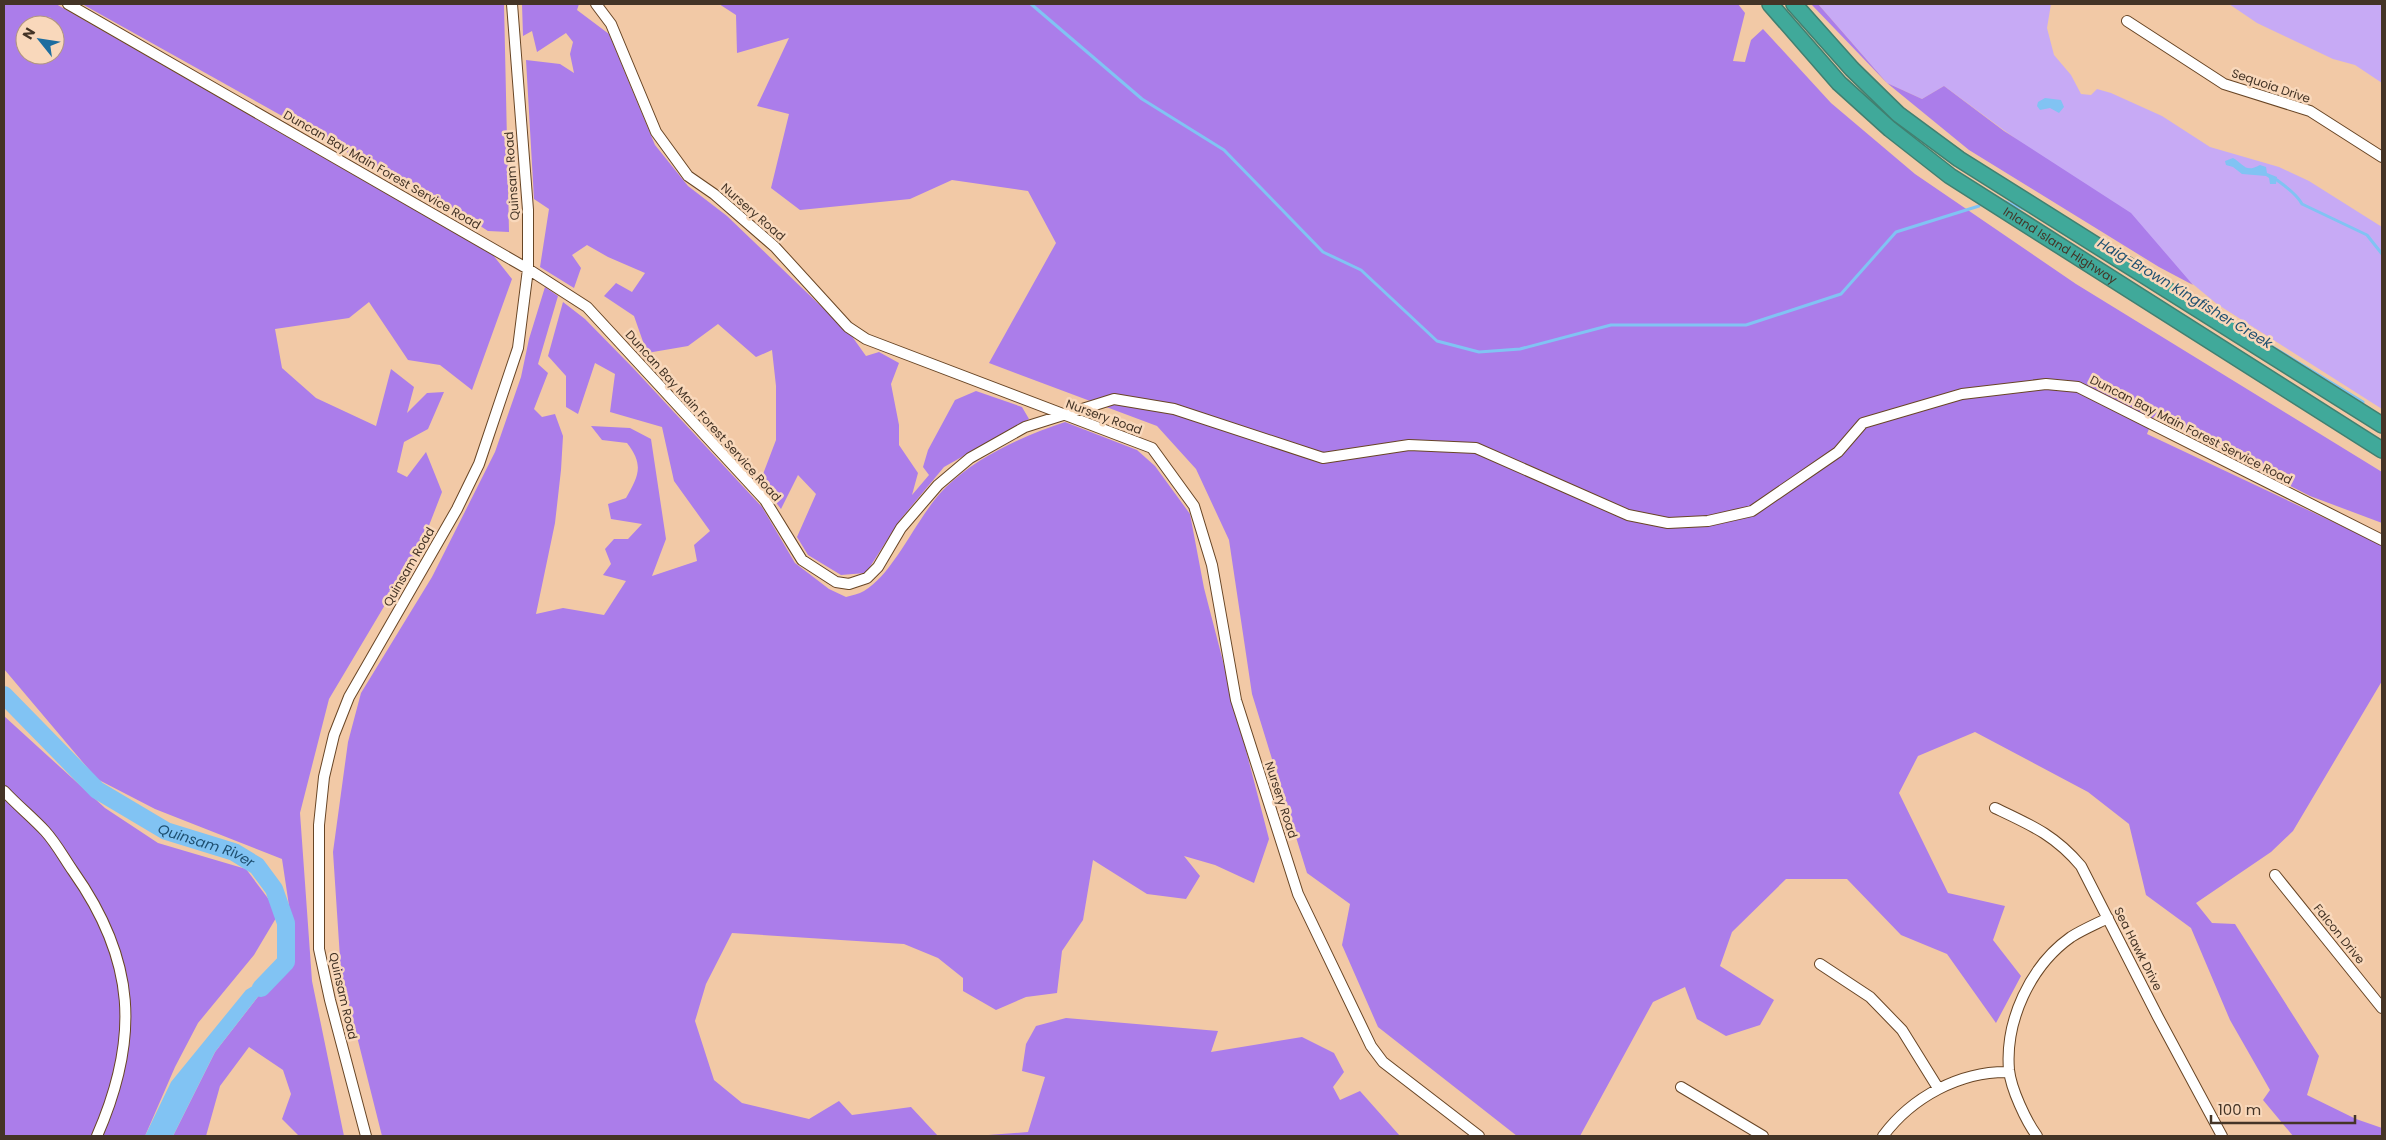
<svg xmlns="http://www.w3.org/2000/svg" width="2386" height="1140" font-family="Poppins,sans-serif">
  <style>
    .green { fill: #c7aaf5 }
    .forest { fill: #ab7dea; fill-rule: evenodd }
    .water { fill: #81c3f3 }
    .lines { fill: none; stroke-linecap: round; stroke-linejoin: round }
    .stream { stroke: #81c3f3; stroke-width: 3 }
    .river { stroke: #81c3f3; stroke-width: 18 }
    .minor-casing { stroke: #684525; stroke-width: 12 }
    .highway-casing { stroke: #418071; stroke-width: 18 }
    .minor { stroke: #fff; stroke-width: 10 }
    .highway { stroke: #40a99a; stroke-width: 15 }
    .labels { text-anchor: middle; stroke-width: 5; stroke-linejoin: round; paint-order: stroke }
    .street-label { font-size: 12px; fill: #443426; stroke: #f9d8bb }
    .water-label { font-size: 14px; font-style: italic; fill: #1e4f70; stroke: #f9d8bb }
  </style>
  <rect width="100%" height="100%" fill="#f2c9a6"/>
  <path class="green" d="M 1818,4 L 2051,4 L 2047,28 L 2054,55 L 2071,75 L 2081,94 L 2091,95 L 2097,89 L 2111,93 L 2162,116 L 2210,147 L 2279,167 L 2309,181 L 2382,227 L 2382,409 L 2217,304 L 2024,145 L 1944,86 L 1922,99 L 1887,83 Z
    M 2229,4 L 2382,4 L 2382,83 L 2355,65 L 2333,59 L 2257,23 Z"/>
  <path class="forest" d="M 4,4 L 56,4 L 493,255 L 512,279 L 472,390 L 440,365 L 408,360 L 369,302 L 349,318 L 275,329 L 282,368 L 316,398 L 376,426 L 391,369 L 414,387 L 407,413 L 427,393 L 444,392 L 428,429 L 404,442 L 397,472 L 407,477 L 426,452 L 442,492 L 423,541 L 329,699 L 300,813 L 312,981 L 344,1136 L 299,1136 L 282,1119 L 291,1094 L 283,1070 L 249,1047 L 220,1086 L 206,1136 L 173,1136 L 215,1052 L 278,971 L 290,963 L 291,919 L 282,859 L 155,809 L 97,779 L 4,669 ZM 25,25 L 55,25 L 55,55 L 25,55 Z
    M 82,4 L 504,4 L 509,232 L 488,231 L 423,189 L 359,159 Z
    M 522,4 L 579,4 L 577,10 L 609,34 L 655,145 L 688,186 L 727,216 L 851,335 L 866,356 L 879,352 L 899,363 L 891,384 L 899,425 L 899,445 L 918,473 L 912,495 L 929,475 L 923,467 L 928,450 L 955,400 L 976,391 L 1022,407 L 1029,419 L 944,467 L 900,520 L 866,573 L 841,575 L 808,555 L 797,537 L 816,494 L 798,475 L 781,509 L 760,482 L 776,440 L 776,386 L 772,350 L 756,357 L 718,324 L 688,346 L 647,353 L 634,316 L 604,296 L 616,283 L 632,292 L 645,273 L 608,257 L 587,245 L 572,255 L 581,268 L 574,288 L 540,267 L 549,209 L 534,199 L 526,60 L 560,64 L 574,73 L 570,54 L 573,42 L 566,33 L 537,52 L 532,31 L 523,36 Z
    M 719,4 L 1738,4 L 1745,13 L 1733,61 L 1745,62 L 1751,40 L 1763,29 L 1831,103 L 1915,174 L 2076,284 L 2382,472 L 2382,523 L 2310,496 L 2154,416 L 2147,434 L 2382,545 L 2382,681 L 2293,831 L 2271,852 L 2196,903 L 2212,923 L 2235,924 L 2319,1056 L 2307,1095 L 2356,1119 L 2382,1128 L 2382,1136 L 2293,1136 L 2263,1100 L 2270,1090 L 2230,1020 L 2191,928 L 2146,895 L 2129,824 L 2088,792 L 1975,732 L 1918,756 L 1899,793 L 1948,893 L 2005,906 L 1993,940 L 2021,976 L 1996,1023 L 1947,954 L 1901,935 L 1847,879 L 1786,879 L 1732,932 L 1720,966 L 1774,1000 L 1760,1025 L 1726,1036 L 1697,1019 L 1685,987 L 1653,1002 L 1580,1136 L 1517,1136 L 1378,1027 L 1342,945 L 1350,904 L 1307,873 L 1252,694 L 1229,540 L 1196,469 L 1157,426 L 989,363 L 1056,243 L 1028,191 L 952,180 L 910,199 L 800,210 L 771,188 L 789,114 L 757,106 L 789,38 L 737,53 L 736,15 Z
    M 1811,4 L 1818,4 L 1887,83 L 1922,99 L 1944,86 L 2004,131 L 2131,213 L 2193,285 L 2159,267 L 1969,150 L 1887,83 L 1884,80 Z
    M 545,287 L 558,296 L 538,364 L 548,373 L 534,409 L 542,417 L 555,414 L 563,436 L 561,470 L 555,523 L 536,614 L 563,608 L 604,615 L 626,581 L 603,575 L 611,564 L 605,549 L 614,539 L 628,539 L 642,524 L 611,519 L 608,504 L 626,498 C 639,475 644,465 627,443 L 602,440 L 591,426 L 630,428 L 651,439 L 666,539 L 652,576 L 697,561 L 694,545 L 710,531 L 674,481 L 662,427 L 610,412 L 615,374 L 595,363 L 578,414 L 566,407 L 566,376 L 548,356 L 563,302 L 585,319 L 634,369 L 762,507 L 795,563 L 829,589 L 846,597 C 852,595 859,594 864,591 C 895,573 918,514 946,487 C 978,456 1023,436 1065,422 L 1137,450 L 1155,466 L 1190,514 L 1204,588 L 1269,839 L 1254,883 L 1215,865 L 1184,856 L 1200,876 L 1186,899 L 1147,894 L 1093,860 L 1083,920 L 1062,951 L 1057,993 L 1026,997 L 996,1010 L 963,991 L 963,978 L 938,958 L 904,944 L 732,933 L 706,984 L 695,1021 L 714,1080 L 742,1103 L 809,1119 L 839,1101 L 852,1115 L 911,1107 L 938,1136 L 382,1136 L 341,973 L 333,852 L 348,742 L 361,693 L 432,577 L 495,452 L 521,377 L 529,339 Z
    M 4,716 L 105,808 L 158,843 L 246,869 L 279,913 L 254,955 L 198,1023 L 175,1067 L 145,1136 L 4,1136 Z
    M 1066,1018 L 1218,1031 L 1211,1052 L 1302,1037 L 1334,1053 L 1344,1072 L 1333,1087 L 1340,1100 L 1360,1091 L 1400,1136 L 975,1136 L 1028,1132 L 1045,1077 L 1022,1071 L 1026,1044 L 1036,1026 Z"/>
  <path class="water" d="M 2045,98 L 2061,100 L 2064,107 L 2059,113 L 2050,108 L 2040,110 L 2037,106 L 2038,102 Z
    M 2233,158 C 2245,165 2245,173 2260,165 L 2266,167 L 2267,173 L 2277,177 L 2276,184 L 2270,184 L 2269,178 L 2266,176 L 2242,174 L 2233,167 L 2226,165 L 2225,161 Z
    M 278,971 L 215,1052 L 173,1136 L 145,1136 L 171,1082 L 246,990 Z"/>
  <g class="lines">
    <path class="stream" d="M 1031,4 L 1142,99 L 1224,150 L 1323,252 L 1361,270 L 1437,341 L 1479,352 L 1520,349 L 1611,325 L 1746,325 L 1841,294 L 1896,232 L 1979,206
      M 2277,180 C 2285,186 2297,194 2302,204 L 2367,235 L 2382,254
      M 2000,200 L 2027,210
      M 2263,341 L 2363,402"/>
    <path class="river" id="s1" d="M 4,695 L 97,790 L 166,831 L 234,852 L 257,866 L 274,889 L 286,923 L 286,962 L 261,988"/>
    <g class="minor-casing">
      <path id="minor" d="M 68,4 L 528,269 L 587,307 L 765,500 L 802,560 L 836,582 L 849,584 L 867,578 L 878,567 L 901,528 L 938,485 L 970,458 L 1025,427 L 1114,399 L 1174,409 L 1323,458 L 1409,445 L 1476,448 L 1628,515 L 1668,523 L 1708,521 L 1752,511 L 1838,452 L 1863,423 L 1962,394 L 2046,384 L 2078,387 L 2382,540
        M 596,4 L 611,24 L 656,132 L 688,176 L 714,194 L 775,247 L 848,327 L 866,339 L 1152,448 L 1194,506 L 1212,565 L 1236,700 L 1298,894 L 1371,1046 L 1383,1062 L 1479,1136
        M 2127,21 L 2224,84 L 2310,111 L 2382,157
        M 4,791 C 17,805 32,817 45,831 C 56,843 64,858 73,871 C 136,960 140,1038 97,1136
        M 1995,808 C 2031,825 2055,835 2081,866 L 2158,1017 L 2222,1136
        M 2275,875 L 2382,1008
        M 1820,964 L 1870,997 L 1902,1030 L 1938,1088
        M 1681,1087 L 1763,1136
        M 366,1136 L 330,1000 L 319,949 L 319,825 L 324,777 L 334,735 L 349,697 L 457,509 L 479,464 L 518,348 L 528,269 L 528,210 L 512,4
        M 1883,1136 C 1912,1097 1960,1071 2009,1072
        M 2037,1136 C 2026,1121 2011,1089 2009,1070 C 2005,1021 2030,966 2071,937 C 2082,930 2096,924 2108,918"/>
    </g>
    <g class="highway-casing">
      <g id="highway">
        <path id="s2" d="M 1770,4 L 1839,83 L 1890,129 L 1950,176 L 2382,450"/>
        <path d="M 1794,4 L 1852,69 L 1898,114 L 1959,159 L 2382,425"/>
      </g>
    </g>
    <use href="#minor" class="minor"/>
    <use href="#highway" class="highway"/>
  </g>
  <g class="labels">
    <g class="street-label">
      <text transform="translate(2271 86) rotate(19)" y="4">Sequoia Drive</text>
      <text transform="translate(382 170) rotate(30)" y="4">Duncan Bay Main Forest Service Road</text>
      <text transform="translate(512 176) rotate(-94)" y="4">Quinsam Road</text>
      <text transform="translate(753 212) rotate(41)" y="4">Nursery Road</text>
      <text dy="4" stroke="none"><textPath href="#s2" startOffset="380">Inland Island Highway</textPath></text>
      <text transform="translate(703 416) rotate(48)" y="4">Duncan Bay Main Forest Service Road</text>
      <text transform="translate(1104 417) rotate(20)" y="4">Nursery Road</text>
      <text transform="translate(2191 430) rotate(27)" y="4">Duncan Bay Main Forest Service Road</text>
      <text transform="translate(409 567) rotate(-60)" y="4">Quinsam Road</text>
      <text transform="translate(1281 800) rotate(72)" y="4">Nursery Road</text>
      <text transform="translate(2339 934) rotate(51)" y="4">Falcon Drive</text>
      <text transform="translate(2138 949) rotate(63)" y="4">Sea Hawk Drive</text>
      <text transform="translate(343 996) rotate(77)" y="4">Quinsam Road</text>
    </g>
    <g class="water-label">
      <text transform="translate(2185 293) rotate(31)" y="5">Haig-Brown Kingfisher Creek</text>
      <text dy="5" stroke="none"><textPath href="#s1" startOffset="256">Quinsam River</textPath></text>
    </g>
  </g>
  <rect width="2386" height="1140" fill="none" stroke="#443426" stroke-width="10"/>
  <g transform="translate(40 40) rotate(300)"><circle r="24" fill="#f9d8bb" stroke="#b1967f"/>
  <path d="M0-4L9 19L0 12L-9 19Z" fill="#1d6d9f"/>
  <text y="-8" font-size="14" font-weight="bold" text-anchor="middle" fill="#443426">N</text>
  </g>
  <path d="M2211 1115v8h144v-8" fill="none" stroke="#443426" stroke-width="2.5"/>
  <text x="2218" y="1115" font-size="15" fill="#443426" stroke="#f9d8bb" stroke-width="4" paint-order="stroke">100 m</text>
</svg>
